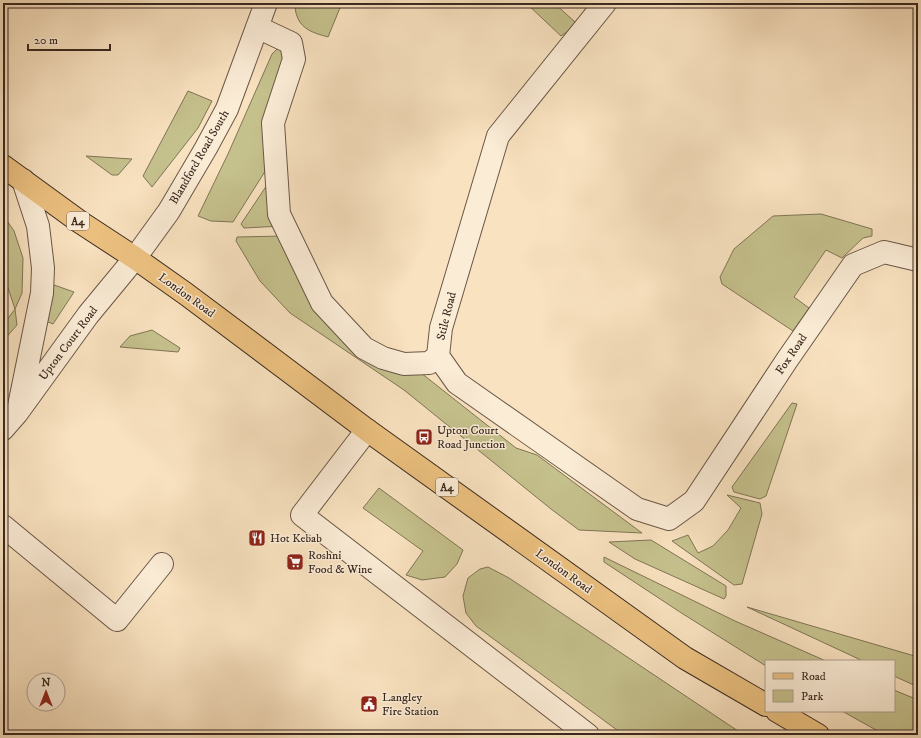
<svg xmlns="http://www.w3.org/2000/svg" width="921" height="738" font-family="'IM FELL DW Pica',serif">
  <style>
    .green { fill: #c5c18d; stroke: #807556 }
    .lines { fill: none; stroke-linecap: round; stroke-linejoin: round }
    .street-casing { stroke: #6a5747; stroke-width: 24 }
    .primary-casing { stroke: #3a291f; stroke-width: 24 }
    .street { stroke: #fbecd6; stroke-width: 22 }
    .primary { stroke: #ecc180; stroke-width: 22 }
    .labels { text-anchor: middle; stroke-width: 3; stroke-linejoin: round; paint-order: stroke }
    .shield { fill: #fbecd6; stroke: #746456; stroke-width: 1 }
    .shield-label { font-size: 11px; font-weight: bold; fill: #3a291f }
    .street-label { font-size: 12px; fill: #3a291f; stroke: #fbecd6 }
    .poi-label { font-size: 12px; fill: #3a291f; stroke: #fbecd6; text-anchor: start }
  </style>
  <rect width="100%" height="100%" fill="#f9e2c0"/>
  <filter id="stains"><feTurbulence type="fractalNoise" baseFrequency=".005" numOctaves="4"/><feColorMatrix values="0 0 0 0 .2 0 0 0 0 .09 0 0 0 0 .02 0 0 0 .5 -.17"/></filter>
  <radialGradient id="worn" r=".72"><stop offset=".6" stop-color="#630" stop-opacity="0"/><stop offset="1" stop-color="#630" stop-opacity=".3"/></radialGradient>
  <path class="green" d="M 296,3 L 342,3 L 328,37 C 313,33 300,29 296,13 C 295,9 295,7 296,3 Z
    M 526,3 L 554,3 L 575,22 L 574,27 L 561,36 Z
    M 279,47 L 287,47 L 271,162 L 233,222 L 211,221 L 198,216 L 228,154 L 272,54 Z
    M 188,91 L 212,101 L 198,128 L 152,187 L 143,176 Z
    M 86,156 L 132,159 L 118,175 L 112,175 Z
    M 273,176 L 283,226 L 244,228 L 241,224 Z
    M 821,214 L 872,229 L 872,236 L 863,238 L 842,258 L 826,250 L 794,297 L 809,308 L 793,331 L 722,284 L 720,277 L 734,249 L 773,216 Z
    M 3,215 L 14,231 L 23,258 L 22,293 L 15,309 L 17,325 L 3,341 L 3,325 L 15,309 L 3,273 Z
    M 283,236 L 325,311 L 416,369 L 516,448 L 537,455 L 642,533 L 579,530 L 551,509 L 404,390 L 290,313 L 260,281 L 236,241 L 237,237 Z
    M 54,285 L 74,292 L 53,324 L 46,321 Z
    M 152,330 L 180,348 L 178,352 L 120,347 L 130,336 Z
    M 792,403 L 797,404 L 766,496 L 760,499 L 734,492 L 732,487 Z
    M 379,488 L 463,550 L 457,564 L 445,577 L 422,580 L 406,575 L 423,551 L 363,508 Z
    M 727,495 L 760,503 L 762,514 L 742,584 L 734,585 L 672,541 L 688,535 L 698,553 L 713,546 L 728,530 L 741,508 Z
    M 651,540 L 726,586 L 726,596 L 724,599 L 635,559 L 609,542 Z
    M 604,557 L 735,621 L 826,661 L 766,661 L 766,666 L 683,614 L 604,562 Z
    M 488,567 L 509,578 L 744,735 L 624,735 L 621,733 L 476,626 L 466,613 L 463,596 L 468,578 L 480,569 Z
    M 747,607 L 918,657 L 918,687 L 894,676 L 894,661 L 863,661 Z
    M 894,690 L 918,700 L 918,735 L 885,735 L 842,711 L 894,711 Z"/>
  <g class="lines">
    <g class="street-casing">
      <path id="street" d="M 605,3 L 498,136 L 441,328 L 438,356 L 457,383 L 637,509 L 669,519 L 694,501 L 787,360 L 853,265 L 884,252 L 918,260
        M 257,27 L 291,43 L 294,59 L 273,123 L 279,214 L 322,303 L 364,348 L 383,358 L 404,364 L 429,363 L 438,356
        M 19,406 L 42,293 L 43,268 L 38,226 L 23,180
        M 3,429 L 17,413 L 88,315 L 135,258 L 169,211 L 206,148 L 227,109 L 266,3
        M 367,430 L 302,515 L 588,735
        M 3,526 L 117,620 L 162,564"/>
    </g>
    <g class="primary-casing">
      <path id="primary" d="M 3,166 L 80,222 L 135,258 L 186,294 L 367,430 L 685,658 L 766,705
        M 777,711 L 818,735"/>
    </g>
    <use href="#street" class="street"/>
    <use href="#primary" class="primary"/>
  </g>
  <defs>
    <g id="bus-square" transform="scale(0.9)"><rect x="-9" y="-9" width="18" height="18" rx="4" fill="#8f2418" stroke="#fbecd6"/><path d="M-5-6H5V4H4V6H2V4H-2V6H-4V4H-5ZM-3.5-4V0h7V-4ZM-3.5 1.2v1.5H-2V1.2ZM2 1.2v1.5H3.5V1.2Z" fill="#fff"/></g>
    <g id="restaurant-square" transform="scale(0.9)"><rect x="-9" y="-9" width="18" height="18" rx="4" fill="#8f2418" stroke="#fbecd6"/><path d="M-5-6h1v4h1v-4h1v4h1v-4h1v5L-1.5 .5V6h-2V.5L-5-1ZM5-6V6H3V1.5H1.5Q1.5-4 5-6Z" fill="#fff"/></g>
    <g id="supermarket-square" transform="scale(0.9)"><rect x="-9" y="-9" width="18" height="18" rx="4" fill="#8f2418" stroke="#fbecd6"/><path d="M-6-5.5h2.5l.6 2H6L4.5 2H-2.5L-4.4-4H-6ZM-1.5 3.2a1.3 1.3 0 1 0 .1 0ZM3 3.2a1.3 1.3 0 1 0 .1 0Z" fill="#fff"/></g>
    <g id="civic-square" transform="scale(0.9)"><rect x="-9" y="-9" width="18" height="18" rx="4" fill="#8f2418" stroke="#fbecd6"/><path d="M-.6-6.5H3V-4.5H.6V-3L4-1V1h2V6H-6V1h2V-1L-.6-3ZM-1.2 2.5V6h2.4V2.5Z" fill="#fff"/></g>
  </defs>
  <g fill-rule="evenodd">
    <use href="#bus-square" x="424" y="437"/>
    <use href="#restaurant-square" x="257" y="538"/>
    <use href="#supermarket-square" x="295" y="562"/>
    <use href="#civic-square" x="369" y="704"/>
  </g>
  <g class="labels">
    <g class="shield">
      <rect x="67" y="212" width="22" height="18" rx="3"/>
      <rect x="436" y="478" width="22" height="18" rx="3"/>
    </g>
    <g class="shield-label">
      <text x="78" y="225">A4</text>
      <text x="447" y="491">A4</text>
    </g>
    <g class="street-label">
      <text transform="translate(199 157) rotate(-60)" y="4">Blandford Road South</text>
      <text transform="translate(187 295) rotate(36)" y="4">London Road</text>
      <text transform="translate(446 316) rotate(-76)" y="4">Stile Road</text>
      <text transform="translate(68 343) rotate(-53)" y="4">Upton Court Road</text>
      <text transform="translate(791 354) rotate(-56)" y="4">Fox Road</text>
      <text transform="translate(564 571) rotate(36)" y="4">London Road</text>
    </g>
    <g class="poi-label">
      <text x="437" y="434">Upton Court<tspan x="437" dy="14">Road Junction</tspan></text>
      <text x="270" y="542">Hot Kebab</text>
      <text x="308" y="559">Roshni<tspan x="308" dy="14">Food &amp; Wine</tspan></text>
      <text x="382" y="701">Langley<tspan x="382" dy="14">Fire Station</tspan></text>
    </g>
  </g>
  <rect width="921" height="738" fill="none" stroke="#f9e2c0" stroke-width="16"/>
  <rect x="4" y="4" width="913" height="730" fill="none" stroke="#3a291f" stroke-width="2"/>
  <rect x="8" y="8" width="905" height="722" fill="none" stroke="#3a291f"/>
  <rect x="765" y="660" width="130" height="52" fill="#fbecd6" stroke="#ae9e8d"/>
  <rect x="773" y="673" width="20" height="6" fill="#ecc180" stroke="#ae9e8d"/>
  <text x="801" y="680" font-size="12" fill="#3a291f">Road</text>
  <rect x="773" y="690" width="20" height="12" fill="#c5c18d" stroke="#ae9e8d"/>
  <text x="801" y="700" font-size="12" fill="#3a291f">Park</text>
  <g transform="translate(46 692)"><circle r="19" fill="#fbecd6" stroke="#ae9e8d"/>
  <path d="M0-3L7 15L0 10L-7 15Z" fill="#8f2418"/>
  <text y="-6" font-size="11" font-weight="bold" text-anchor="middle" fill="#3a291f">N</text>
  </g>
  <path d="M28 44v6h82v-6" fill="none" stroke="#3a291f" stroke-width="2"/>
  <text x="34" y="44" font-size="12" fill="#3a291f" stroke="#fbecd6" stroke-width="3" paint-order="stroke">20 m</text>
  <rect width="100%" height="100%" filter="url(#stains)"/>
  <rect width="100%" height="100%" fill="url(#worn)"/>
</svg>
